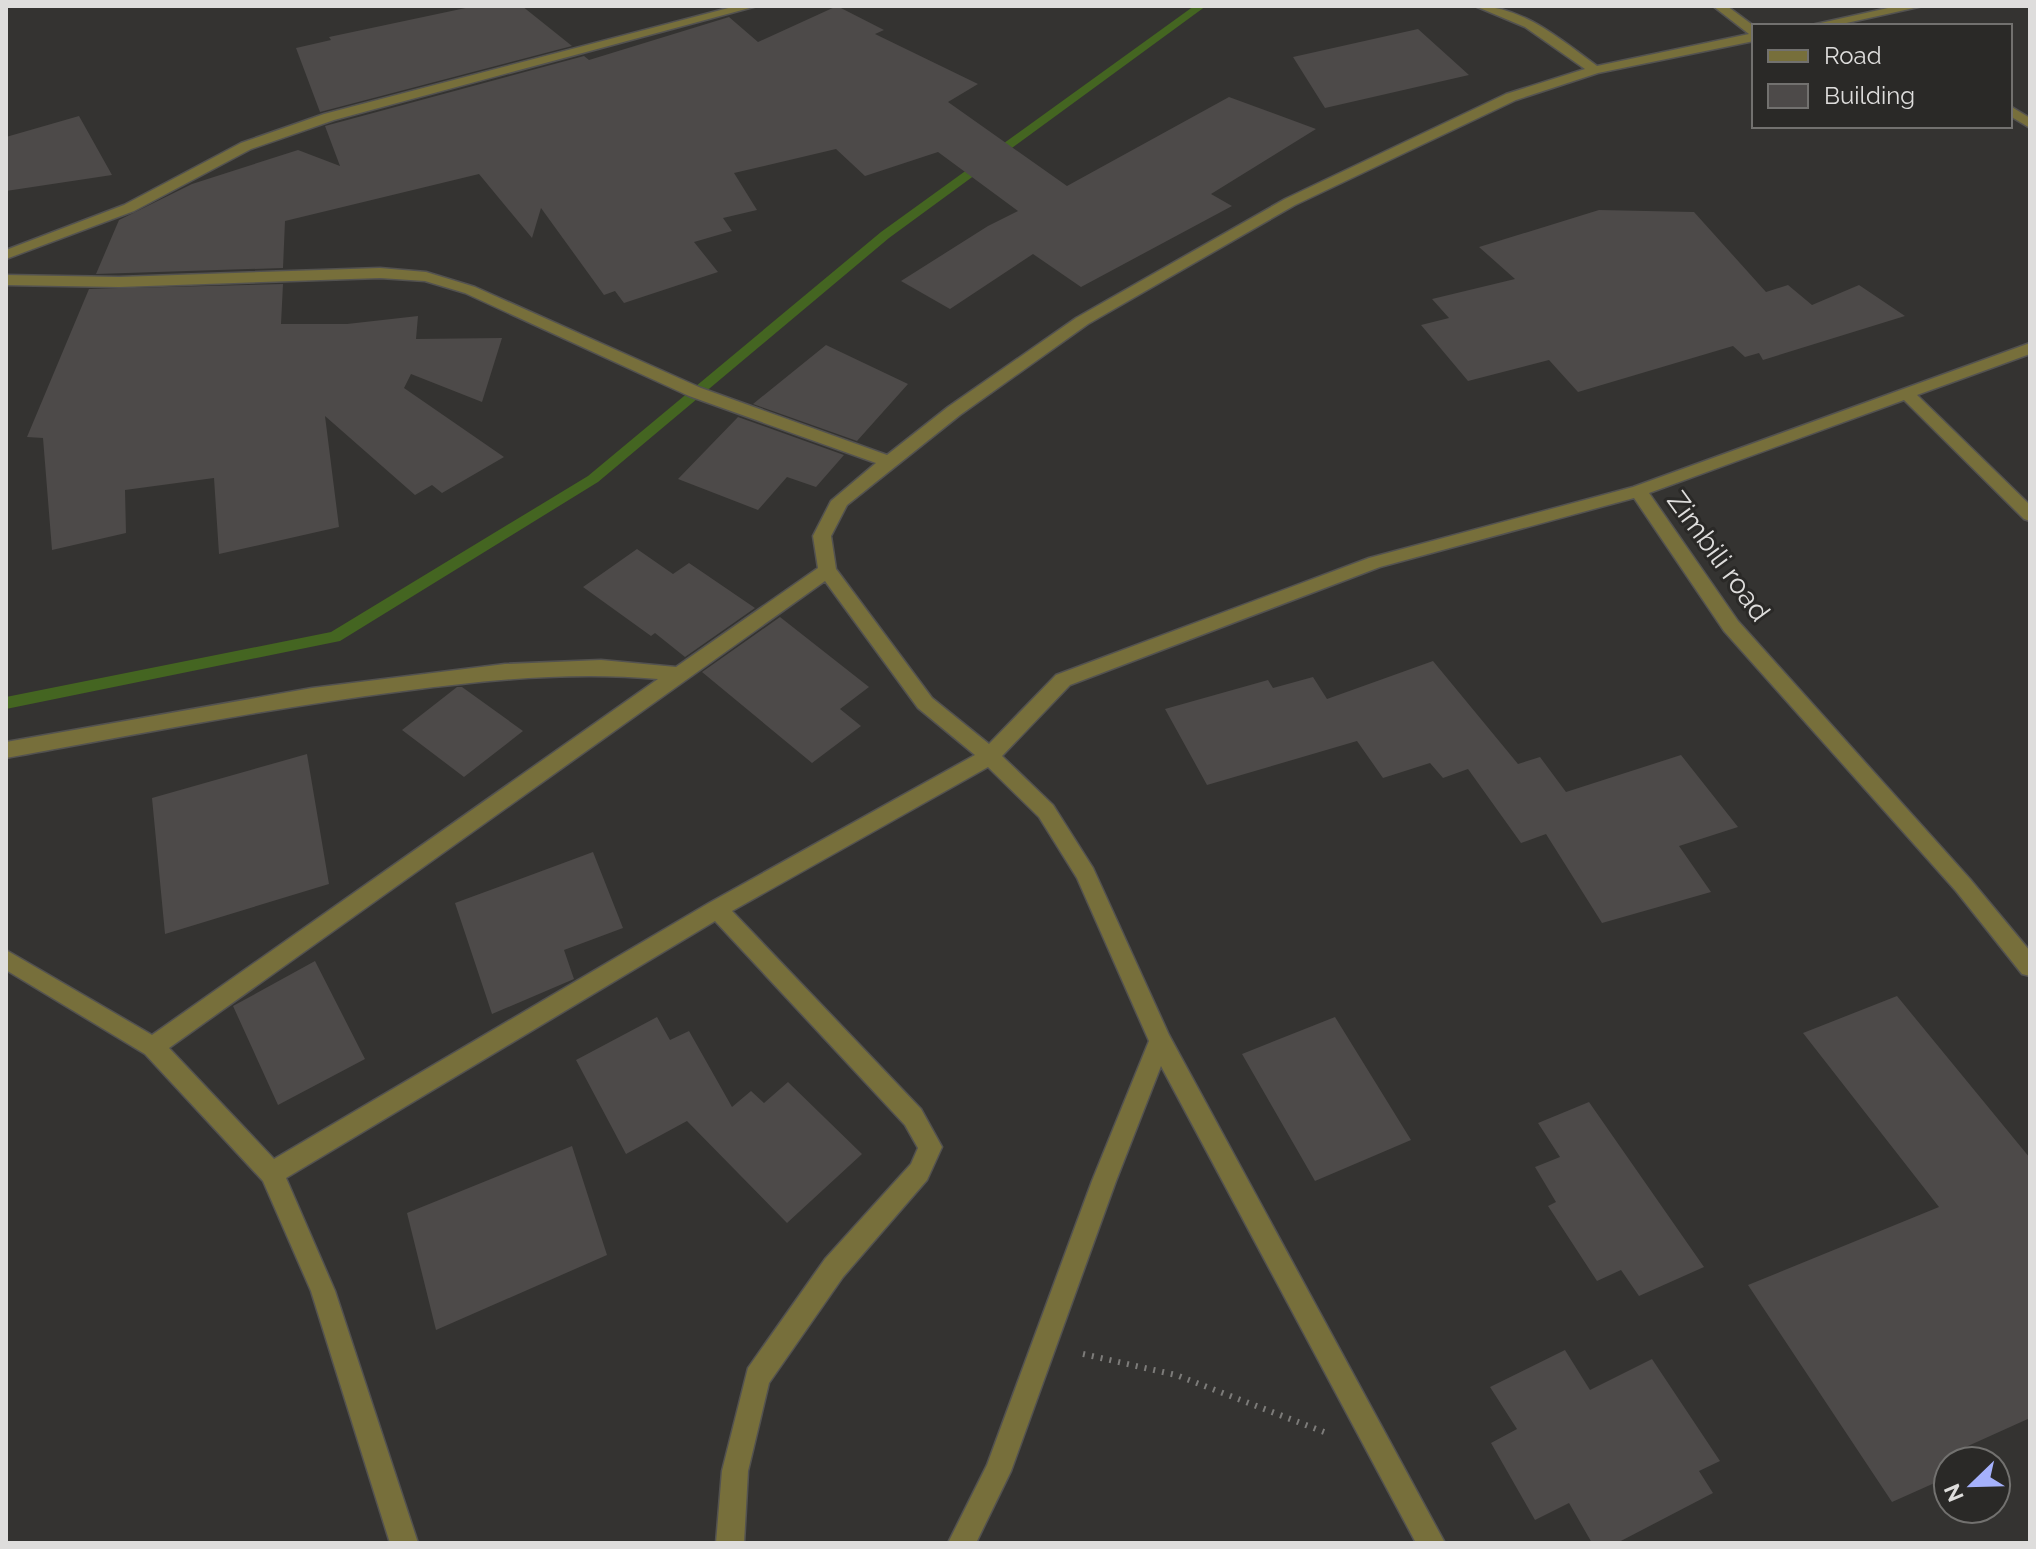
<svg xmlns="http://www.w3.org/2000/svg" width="2036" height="1549" font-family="Raleway,sans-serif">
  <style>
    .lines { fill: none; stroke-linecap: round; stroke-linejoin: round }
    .stream { fill: #446521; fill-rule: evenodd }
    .building { fill: #4d4a49 }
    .minor-casing { stroke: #535250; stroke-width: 3 }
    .path { stroke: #7d7c7a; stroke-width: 6; stroke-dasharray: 2 7; stroke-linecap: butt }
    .minor { fill: #776f3b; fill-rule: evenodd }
    .labels { text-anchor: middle; stroke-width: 6; stroke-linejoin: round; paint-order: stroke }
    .street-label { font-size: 28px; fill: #dedddc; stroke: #2a2927 }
  </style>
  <rect width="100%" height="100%" fill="#343331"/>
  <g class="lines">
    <path class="stream" d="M 1194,6 L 1206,6 L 889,238 L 598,482 L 340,641 L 6,709 L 6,697 L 331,632 L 588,476 L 881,232 Z"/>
  </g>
  <path class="building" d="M 475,6 L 522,6 L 572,46 L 320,112 L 296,48 L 331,40 L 329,37 Z
    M 837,6 L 884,30 L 875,34 L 978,84 L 948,102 L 1067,186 L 1229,97 L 1316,129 L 1211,194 L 1232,206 L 1081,287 L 1033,254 L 950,309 L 901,281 L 988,226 L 1018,211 L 938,152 L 865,176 L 836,149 L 734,173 L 757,210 L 723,218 L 732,231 L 694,242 L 718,272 L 624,303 L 615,291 L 604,295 L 541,208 L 532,238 L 479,174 L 285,221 L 283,268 L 96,274 L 119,220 L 192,184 L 298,150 L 340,166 L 325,126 L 584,56 L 589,60 L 729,17 L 758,42 Z
    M 1418,29 L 1469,75 L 1325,108 L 1293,57 Z
    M 79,116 L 112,175 L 6,191 L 6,137 Z
    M 1599,210 L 1694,212 L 1766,292 L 1788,285 L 1812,305 L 1859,285 L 1905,316 L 1763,360 L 1759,353 L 1745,357 L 1733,346 L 1578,392 L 1549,360 L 1468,381 L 1421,325 L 1449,318 L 1432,299 L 1515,279 L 1479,247 Z
    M 283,284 L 281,324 L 347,324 L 418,316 L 416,339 L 502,338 L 482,402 L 411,374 L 404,388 L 504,457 L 442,493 L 432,485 L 415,495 L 325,416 L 339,527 L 219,554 L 214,478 L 125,490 L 126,533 L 52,550 L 43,438 L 27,437 L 89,289 Z
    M 826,345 L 908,384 L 857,441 L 753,404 Z
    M 738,417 L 844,455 L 816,487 L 787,477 L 758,510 L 678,479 Z
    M 637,549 L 673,574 L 689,563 L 755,608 L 685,657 L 655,633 L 651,636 L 583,587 Z
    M 780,617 L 869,687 L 840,709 L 861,726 L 812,763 L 702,672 Z
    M 1433,661 L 1518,764 L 1540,757 L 1566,792 L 1681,755 L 1738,827 L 1679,846 L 1711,892 L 1602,923 L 1546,834 L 1521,843 L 1468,769 L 1443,778 L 1430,763 L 1383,778 L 1357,741 L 1207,785 L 1165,709 L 1268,680 L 1273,688 L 1313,677 L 1327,699 Z
    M 457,687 L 462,687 L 523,731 L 464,777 L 402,730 Z
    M 307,754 L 329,884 L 165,934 L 152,798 Z
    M 593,852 L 623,928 L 564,950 L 574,979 L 492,1014 L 455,903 Z
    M 315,961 L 365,1059 L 278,1105 L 233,1006 Z
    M 1897,996 L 2030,1158 L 2030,1418 L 1948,1455 L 1948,1477 L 1892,1502 L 1748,1285 L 1939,1207 L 1803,1033 Z
    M 657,1017 L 670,1040 L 689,1031 L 732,1107 L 751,1091 L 764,1103 L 788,1082 L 862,1154 L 787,1223 L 687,1121 L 626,1154 L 576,1060 Z
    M 1335,1017 L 1411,1140 L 1315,1181 L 1242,1054 Z
    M 1589,1102 L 1704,1267 L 1639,1296 L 1621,1270 L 1597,1281 L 1548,1206 L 1556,1202 L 1535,1167 L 1560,1157 L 1538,1123 Z
    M 572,1146 L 607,1255 L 436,1330 L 407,1213 Z
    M 1565,1350 L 1590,1390 L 1652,1359 L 1720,1461 L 1699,1471 L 1713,1493 L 1617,1543 L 1592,1543 L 1569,1503 L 1535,1520 L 1491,1443 L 1517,1429 L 1490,1387 Z"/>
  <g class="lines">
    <g class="minor-casing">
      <path id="minor" d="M 736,6 L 757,6 L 334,120 L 251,149 L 134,211 L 6,259 L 6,250 L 124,205 L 241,143 L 324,114 Z
        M 1475,6 C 1523,6 1560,39 1597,66 L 1749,34 L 1713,6 L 1727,6 L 1754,26 L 1754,41 L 1598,73 L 1516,100 L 1295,205 L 1088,324 L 960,415 L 847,505 L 831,536 L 836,569 L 932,698 L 989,744 L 1056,675 L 1369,558 L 1633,487 L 2030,343 L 2030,354 L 1917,395 L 2030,505 L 2030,521 L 2024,519 L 1904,400 L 1649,493 L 1738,621 L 1970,879 L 2030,951 L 2030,976 L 2022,974 L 1956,891 L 1724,631 L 1634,498 L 1380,567 L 1070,685 L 1002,756 L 1053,805 L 1093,868 L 1169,1035 L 1445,1543 L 1416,1543 L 1161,1066 L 1116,1181 L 1011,1471 L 976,1543 L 948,1543 L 987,1465 L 1092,1181 L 1149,1041 L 1077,878 L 1039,817 L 988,767 L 732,911 L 921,1109 L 942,1147 L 927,1180 L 843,1277 L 769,1383 L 748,1471 L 744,1543 L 716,1543 L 722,1471 L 748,1368 L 825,1259 L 911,1164 L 918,1148 L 905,1125 L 715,921 L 286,1178 L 335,1291 L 418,1543 L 390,1543 L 311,1291 L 263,1181 L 145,1054 L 6,970 L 6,950 L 152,1035 L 658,679 C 572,671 489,680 403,691 C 270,708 138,734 6,758 L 6,742 L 312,688 L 505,664 L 601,660 L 676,667 L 818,568 L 813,536 L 831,501 L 876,463 L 689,396 L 465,293 L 425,281 L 380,278 L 119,287 L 6,285 L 6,275 L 119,277 L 380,268 L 426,272 L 475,287 L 701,388 L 887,455 L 948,407 L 1076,318 L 1285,199 L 1506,94 L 1585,69 L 1525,27 ZM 825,581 L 918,708 L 975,755 L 709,903 L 274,1159 L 169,1048 Z
        M 1897,6 L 1923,6 L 1833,26 L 1807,26 Z
        M 2010,106 L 2030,118 L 2030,128 L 2010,116 Z"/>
    </g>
    <path class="path" d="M 1083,1354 L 1176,1375 L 1324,1432"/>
    <use href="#minor" class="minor"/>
  </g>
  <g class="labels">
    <g class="street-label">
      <text transform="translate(1719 556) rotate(54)" y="10">Zimbili road</text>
    </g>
  </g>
  <rect width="2036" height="1549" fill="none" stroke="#dedddc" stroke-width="16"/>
  <rect x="1752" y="24" width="260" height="104" fill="#2a2927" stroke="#72716f" stroke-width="2"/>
  <rect x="1768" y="50" width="40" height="12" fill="#776f3b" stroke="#72716f" stroke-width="2"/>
  <text x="1824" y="64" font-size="24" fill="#dedddc">Road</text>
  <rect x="1768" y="84" width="40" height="24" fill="#4d4a49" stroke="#72716f" stroke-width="2"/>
  <text x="1824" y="104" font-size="24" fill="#dedddc">Building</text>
  <g transform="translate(1972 1485) rotate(247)"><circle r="38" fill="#2a2927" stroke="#72716f" stroke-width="2"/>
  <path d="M0-6L14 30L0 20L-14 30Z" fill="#a5b1fc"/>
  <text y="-12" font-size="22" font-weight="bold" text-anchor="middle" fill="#dedddc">N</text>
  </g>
</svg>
